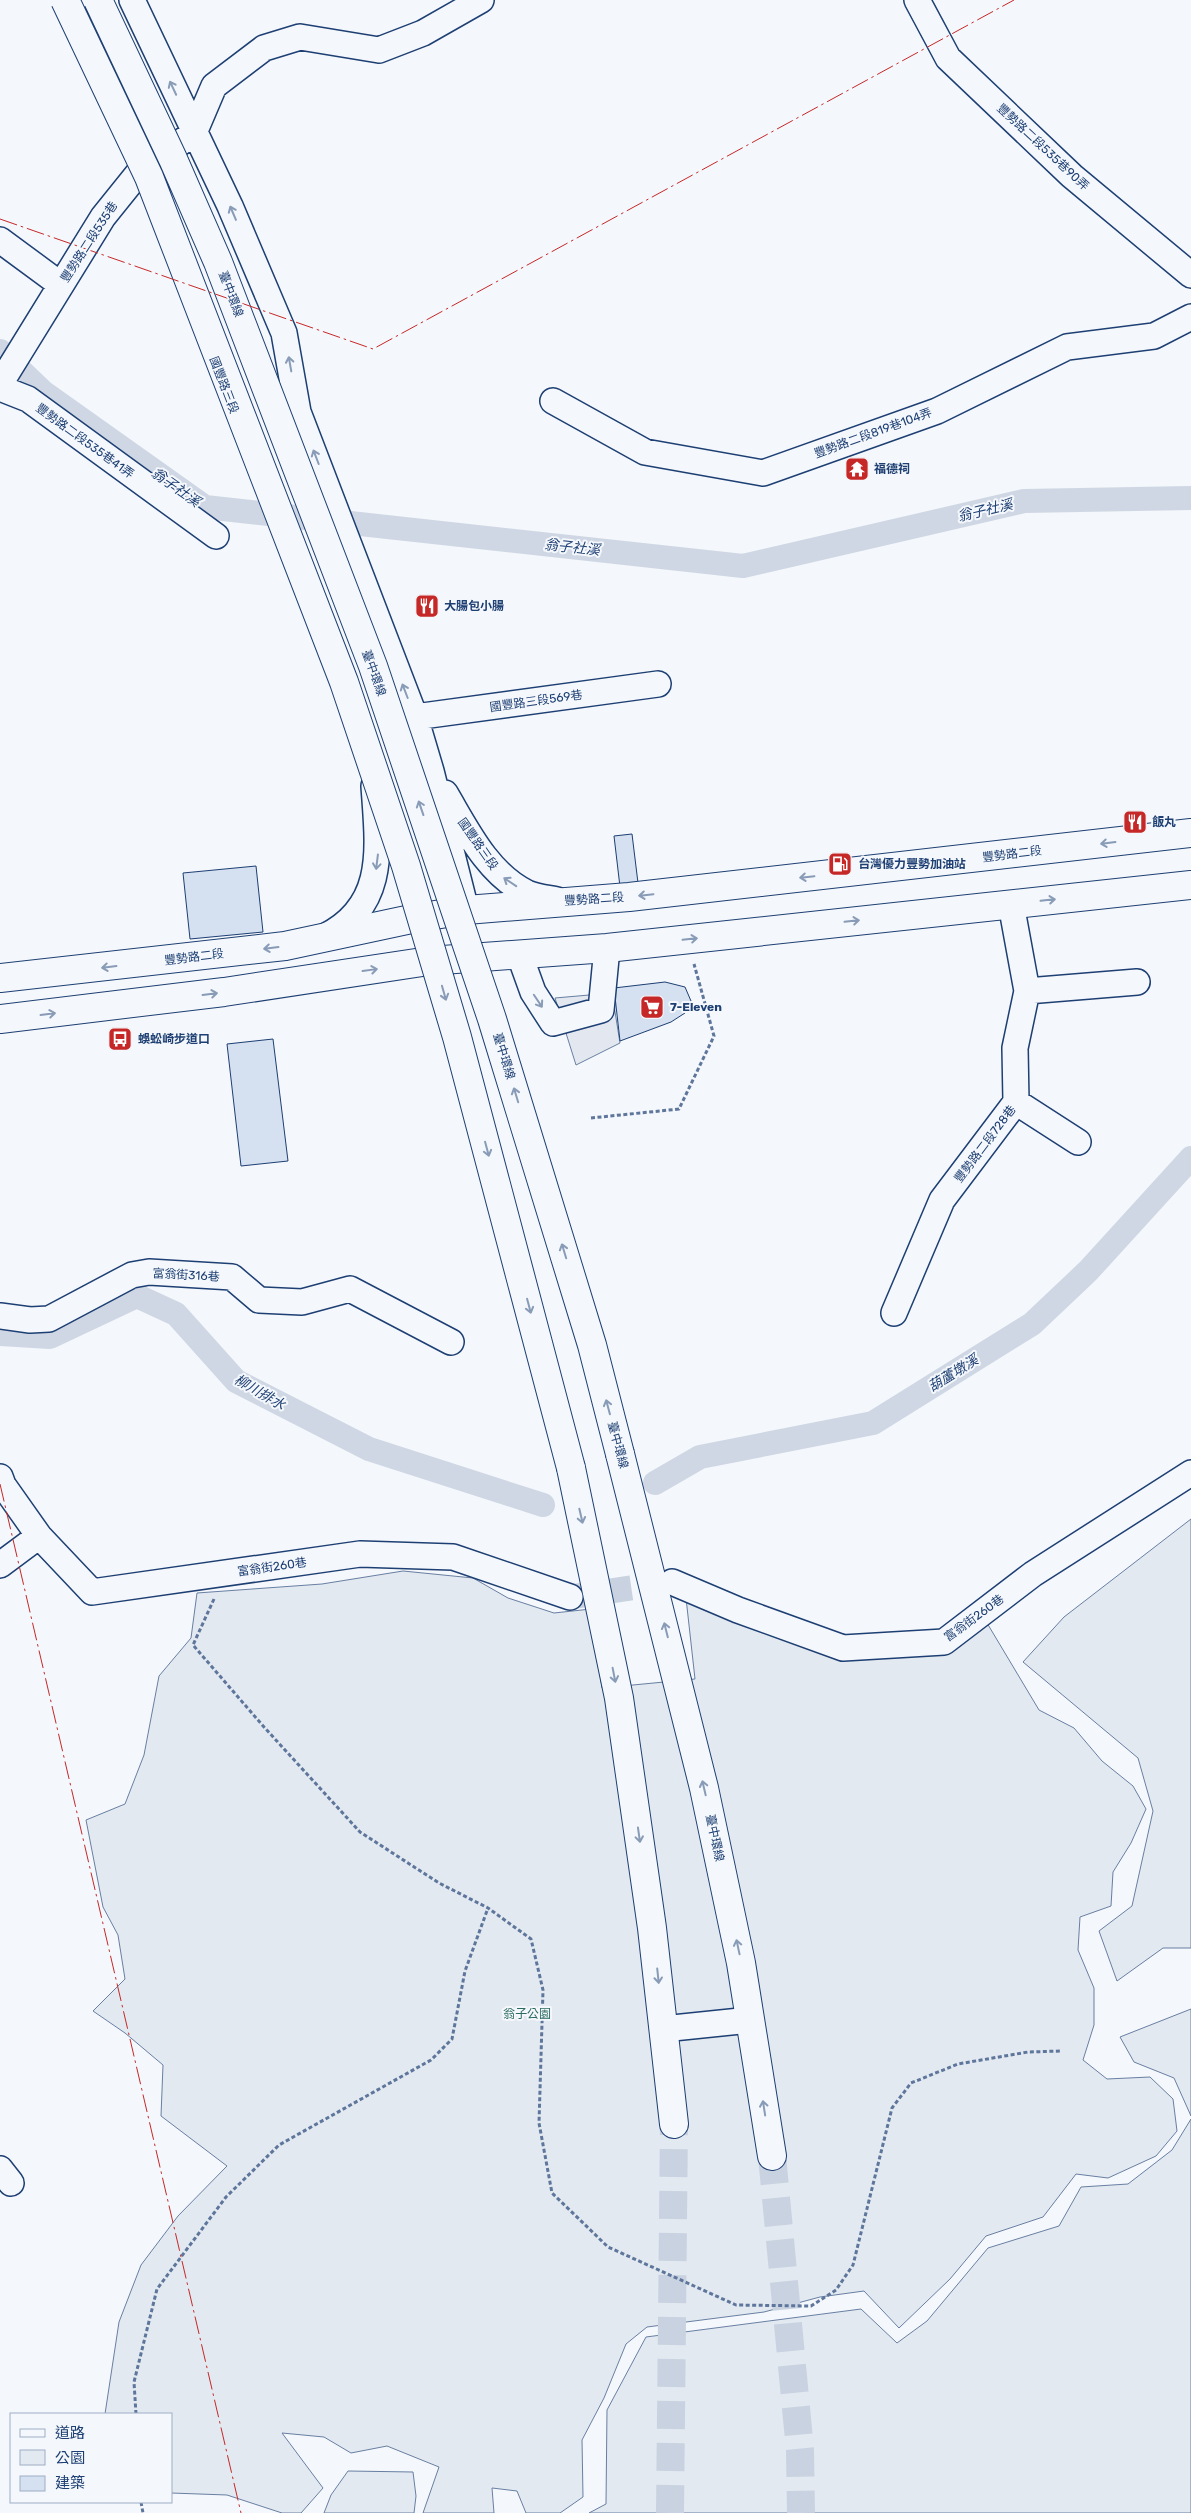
<svg xmlns="http://www.w3.org/2000/svg" width="1191" height="2513" font-family="Rubik,'Noto Sans TC',sans-serif">
  <style>
    .green { fill: #e3e9f0; stroke: #687fa3 }
    .parking { fill: #e3e8f0; stroke: #687fa3 }
    .lines { fill: none; stroke-linecap: round; stroke-linejoin: round }
    .canal { stroke: #cfd7e4; stroke-width: 24 }
    .building { fill: #d5e0f0; stroke: #1d3f73 }
    .minor-tunnel { stroke: #c9d2e0; stroke-width: 25; stroke-dasharray: 25 12; stroke-linecap: butt }
    .highway-tunnel { stroke: #c9d2e0; stroke-width: 28; stroke-dasharray: 28 14; stroke-linecap: butt }
    .minor-casing { stroke: #1d3f73; stroke-width: 28 }
    .major-casing { stroke: #1d3f73; stroke-width: 30 }
    .highway-casing { stroke: #1d3f73; stroke-width: 30 }
    .path { stroke: #5e769c; stroke-width: 3; stroke-dasharray: 4 2.5; stroke-linecap: butt }
    .minor { stroke: #f4f7fb; stroke-width: 25 }
    .major { stroke: #f4f7fb; stroke-width: 28 }
    .highway { stroke: #f4f7fb; stroke-width: 28 }
    .highway-bridge-casing { stroke: #1d3f73; stroke-width: 30; stroke-linecap: butt }
    .highway-bridge { stroke: #f4f7fb; stroke-width: 28 }
    .power { stroke: #c62828; stroke-width: 1; stroke-dasharray: 18 4 2.5 4; stroke-linecap: butt }
    .oneway { stroke: #889bb7 }
    .labels { text-anchor: middle; stroke-width: 4; stroke-linejoin: round; paint-order: stroke }
    .street-label { font-size: 12px; fill: #1d3f73; stroke: #f4f7fb }
    .poi-label { font-size: 12px; font-weight: bold; fill: #1d3f73; stroke: #f4f7fb; text-anchor: start }
    .park-label { font-size: 12px; fill: #2c6c60; stroke: #f4f7fb }
    .water-label { font-size: 14px; font-style: italic; fill: #1d3f73; stroke: #f4f7fb }
  </style>
  <rect width="100%" height="100%" fill="#f4f7fb"/>
  <path class="green" d="M 1191,1519 L 1191,1948 L 1163,1948 L 1117,1981 L 1099,1931 L 1132,1906 L 1153,1811 L 1138,1758 L 1023,1662 L 1064,1617 Z
    M 403,1571 L 473,1578 L 508,1598 L 554,1613 L 591,1609 L 602,1688 L 695,1679 L 685,1589 L 886,1654 L 984,1618 L 1039,1710 L 1074,1728 L 1102,1761 L 1133,1786 L 1146,1809 L 1131,1843 L 1113,1872 L 1111,1906 L 1080,1917 L 1078,1950 L 1094,1988 L 1094,2025 L 1083,2060 L 1107,2079 L 1150,2077 L 1173,2099 L 1177,2131 L 1156,2156 L 1108,2178 L 1076,2174 L 1043,2217 L 986,2236 L 950,2279 L 899,2328 L 864,2291 L 820,2297 L 764,2312 L 647,2327 L 626,2344 L 604,2398 L 582,2440 L 583,2497 L 560,2513 L 526,2513 L 517,2491 L 492,2488 L 494,2513 L 423,2513 L 439,2467 L 387,2446 L 351,2453 L 324,2437 L 282,2433 L 323,2488 L 301,2513 L 282,2513 L 227,2495 L 171,2493 L 171,2414 L 105,2414 L 119,2322 L 141,2265 L 178,2216 L 227,2166 L 161,2116 L 163,2065 L 125,2033 L 93,2011 L 125,1979 L 118,1935 L 103,1907 L 86,1820 L 125,1804 L 144,1755 L 159,1676 L 191,1638 L 197,1593 L 322,1584 Z
    M 1191,2009 L 1191,2116 L 1174,2078 L 1134,2062 L 1120,2037 Z
    M 1191,2119 L 1191,2513 L 589,2513 L 606,2504 L 607,2410 L 646,2337 L 861,2309 L 897,2343 L 927,2321 L 988,2248 L 1059,2226 L 1081,2187 L 1128,2184 L 1172,2150 Z
    M 348,2471 L 413,2472 L 416,2496 L 414,2513 L 324,2513 L 331,2495 Z"/>
  <path class="parking" d="M 612,993 L 620,1043 L 576,1065 L 555,998 Z"/>
  <g class="lines">
    <path class="canal" d="M 0,351 L 43,392 L 205,507 L 743,566 L 1024,501 L 1191,498
      M 0,1334 L 50,1337 L 137,1296 L 176,1314 L 236,1381 L 369,1449 L 543,1505
      M 655,1483 L 700,1457 L 873,1423 L 1032,1324 L 1088,1271 L 1191,1158"/>
  </g>
  <path class="building" d="M 1141,815 L 1143,828 L 1128,830 L 1126,816 Z
    M 632,834 L 638,883 L 620,887 L 614,836 Z
    M 256,866 L 263,932 L 190,939 L 183,873 Z
    M 665,982 L 685,987 L 691,1001 L 685,1013 L 671,1022 L 620,1041 L 614,988 Z
    M 273,1039 L 288,1161 L 241,1166 L 227,1044 Z"/>
  <g class="lines">
    <path class="minor-tunnel" d="M 570,1597 L 672,1582"/>
    <path class="highway-tunnel" d="M 772,2156 L 800,2450 L 801,2513
      M 670,2513 L 674,2124"/>
    <g class="minor-casing">
      <path id="minor" d="M 132,0 L 230,206 L 284,333 L 298,412 L 415,717 L 431,771 L 464,902
        M 917,0 L 948,58 L 1072,176 L 1191,275
        M 0,240 L 61,285
        M 0,384 L 103,217 L 140,171 L 194,133 L 214,86 L 264,48 L 300,37 L 379,50 L 423,33 L 481,0
        M 0,388 L 28,399 L 216,536
        M 553,401 L 645,452 L 763,473 L 937,411 L 1067,347 L 1154,336 L 1191,317
        M 415,717 L 658,684
        M 445,793 C 467,830 487,873 527,893 C 537,897 547,898 557,900
        M 324,937 C 388,906 378,846 374,786
        M 520,956 L 533,992 L 553,1023 L 601,1010 L 607,948
        M 1027,991 L 1137,982
        M 1016,1102 L 1078,1142
        M 894,1313 L 942,1200 L 1016,1102 L 1015,1048 L 1027,991 L 1011,904
        M 0,1316 L 30,1320 L 49,1319 L 132,1275 L 149,1272 L 232,1277 L 259,1300 L 302,1302 L 350,1289 L 451,1342
        M 0,1477 L 3,1485 L 39,1536 L 92,1592 L 360,1554 L 453,1557 L 570,1597
        M 0,1565 L 39,1536
        M 672,1582 L 738,1610 L 843,1648 L 944,1642 L 1033,1574 L 1191,1473
        M 663,2029 L 750,2020
        M 0,2169 L 11,2183"/>
    </g>
    <g class="major-casing">
      <path id="major" d="M 0,978 L 285,946 L 416,918 L 466,910 L 629,897 L 1191,833
        M 0,1019 L 224,992 L 429,961 L 607,948 L 1191,885"/>
    </g>
    <g class="highway-casing">
      <path id="highway" d="M 620,1454 L 704,1788 L 741,1963 L 772,2156
        M 571,1468 L 619,1698 L 652,1928 L 674,2124"/>
    </g>
    <path class="path" d="M 591,1118 L 679,1109 L 714,1036 L 694,964
      M 214,1599 L 193,1645 L 264,1727 L 360,1832 L 439,1883 L 488,1908 L 531,1939 L 543,1990 L 539,2123 L 552,2193 L 608,2247 L 736,2305 L 811,2306 L 836,2290 L 853,2265 L 892,2108 L 911,2083 L 958,2064 L 1028,2052 L 1062,2051
      M 136,2414 L 134,2382 L 157,2289 L 226,2197 L 279,2145 L 431,2060 L 452,2039 L 465,1971 L 488,1908
      M 141,2502 L 143,2513"/>
    <use href="#minor" class="minor"/>
    <use href="#major" class="major"/>
    <use href="#highway" class="highway"/>
    <g class="highway-bridge-casing">
      <path id="highway-bridge" d="M 65,0 L 149,177 L 344,682 L 406,866 L 457,1037 L 571,1468
        M 98,0 L 173,159 L 218,262 L 373,666 L 492,1019 L 592,1345 L 620,1454"/>
    </g>
    <use href="#highway-bridge" class="highway-bridge"/>
    <path class="power" d="M 0,219 L 373,349 L 1014,0
      M 0,1484 L 241,2513"/>
  </g>
  <defs><path id="oneway-shaft" d="M-6 0H5M1.5-3L5.5 0L1.5 3" fill="none" stroke-width="1.6" stroke-linecap="round" stroke-linejoin="round" transform="scale(1.25)"/></defs>
  <g class="oneway">
    <use href="#oneway-shaft" transform="translate(173 88) rotate(-115)"/>
    <use href="#oneway-shaft" transform="translate(233 213) rotate(-113)"/>
    <use href="#oneway-shaft" transform="translate(290 364) rotate(-100)"/>
    <use href="#oneway-shaft" transform="translate(316 457) rotate(-111)"/>
    <use href="#oneway-shaft" transform="translate(405 691) rotate(-111)"/>
    <use href="#oneway-shaft" transform="translate(421 808) rotate(-109)"/>
    <use href="#oneway-shaft" transform="translate(1108 843) rotate(173)"/>
    <use href="#oneway-shaft" transform="translate(377 862) rotate(97)"/>
    <use href="#oneway-shaft" transform="translate(807 877) rotate(174)"/>
    <use href="#oneway-shaft" transform="translate(510 882) rotate(-146)"/>
    <use href="#oneway-shaft" transform="translate(646 895) rotate(174)"/>
    <use href="#oneway-shaft" transform="translate(1048 900) rotate(-6)"/>
    <use href="#oneway-shaft" transform="translate(852 921) rotate(-6)"/>
    <use href="#oneway-shaft" transform="translate(690 939) rotate(-6)"/>
    <use href="#oneway-shaft" transform="translate(271 948) rotate(173)"/>
    <use href="#oneway-shaft" transform="translate(109 967) rotate(173)"/>
    <use href="#oneway-shaft" transform="translate(370 970) rotate(-8)"/>
    <use href="#oneway-shaft" transform="translate(444 993) rotate(74)"/>
    <use href="#oneway-shaft" transform="translate(210 994) rotate(-7)"/>
    <use href="#oneway-shaft" transform="translate(538 1001) rotate(56)"/>
    <use href="#oneway-shaft" transform="translate(48 1014) rotate(-7)"/>
    <use href="#oneway-shaft" transform="translate(516 1095) rotate(-107)"/>
    <use href="#oneway-shaft" transform="translate(487 1149) rotate(75)"/>
    <use href="#oneway-shaft" transform="translate(564 1251) rotate(-107)"/>
    <use href="#oneway-shaft" transform="translate(529 1306) rotate(75)"/>
    <use href="#oneway-shaft" transform="translate(608 1407) rotate(-105)"/>
    <use href="#oneway-shaft" transform="translate(581 1516) rotate(77)"/>
    <use href="#oneway-shaft" transform="translate(666 1630) rotate(-104)"/>
    <use href="#oneway-shaft" transform="translate(614 1675) rotate(79)"/>
    <use href="#oneway-shaft" transform="translate(704 1788) rotate(-103)"/>
    <use href="#oneway-shaft" transform="translate(639 1835) rotate(82)"/>
    <use href="#oneway-shaft" transform="translate(738 1947) rotate(-102)"/>
    <use href="#oneway-shaft" transform="translate(658 1976) rotate(84)"/>
    <use href="#oneway-shaft" transform="translate(764 2108) rotate(-99)"/>
  </g>
  <defs>
    <g id="temple-square" transform="scale(1.25)"><rect x="-9" y="-9" width="18" height="18" rx="4" fill="#c62828" stroke="#f4f7fb"/><path d="M0-6L5-2H3V0L6.5 2.5H4V6H1.5V3h-3V6H-4V2.5H-6.5L-3 0V-2H-5Z" fill="#fff"/></g>
    <g id="restaurant-square" transform="scale(1.25)"><rect x="-9" y="-9" width="18" height="18" rx="4" fill="#c62828" stroke="#f4f7fb"/><path d="M-5-6h1v4h1v-4h1v4h1v-4h1v5L-1.5 .5V6h-2V.5L-5-1ZM5-6V6H3V1.5H1.5Q1.5-4 5-6Z" fill="#fff"/></g>
    <g id="fuel-square" transform="scale(1.25)"><rect x="-9" y="-9" width="18" height="18" rx="4" fill="#c62828" stroke="#f4f7fb"/><path d="M-5.5-6h7V0h2V4h1.3V-2.5L3-4.5l.8-.8L6-3V5H2.5V1h-1V6h-7ZM-4.2-4.7v3.2H.2V-4.7Z" fill="#fff"/></g>
    <g id="supermarket-square" transform="scale(1.25)"><rect x="-9" y="-9" width="18" height="18" rx="4" fill="#c62828" stroke="#f4f7fb"/><path d="M-6-5.5h2.5l.6 2H6L4.5 2H-2.5L-4.4-4H-6ZM-1.5 3.2a1.3 1.3 0 1 0 .1 0ZM3 3.2a1.3 1.3 0 1 0 .1 0Z" fill="#fff"/></g>
    <g id="bus-square" transform="scale(1.25)"><rect x="-9" y="-9" width="18" height="18" rx="4" fill="#c62828" stroke="#f4f7fb"/><path d="M-5-6H5V4H4V6H2V4H-2V6H-4V4H-5ZM-3.5-4V0h7V-4ZM-3.5 1.2v1.5H-2V1.2ZM2 1.2v1.5H3.5V1.2Z" fill="#fff"/></g>
  </defs>
  <g fill-rule="evenodd">
    <use href="#temple-square" x="857" y="469"/>
    <use href="#restaurant-square" x="427" y="606"/>
    <use href="#restaurant-square" x="1135" y="822"/>
    <use href="#fuel-square" x="840" y="864"/>
    <use href="#supermarket-square" x="652" y="1007"/>
    <use href="#bus-square" x="120" y="1039"/>
  </g>
  <g class="labels">
    <g class="street-label">
      <text transform="translate(1043 147) rotate(43)" y="4">豐勢路二段535巷90弄</text>
      <text transform="translate(89 242) rotate(-57)" y="4">豐勢路二段535巷</text>
      <text transform="translate(231 294) rotate(69)" y="4">臺中環線</text>
      <text transform="translate(224 385) rotate(69)" y="4">國豐路三段</text>
      <text transform="translate(873 433) rotate(-20)" y="4">豐勢路二段819巷104弄</text>
      <text transform="translate(85 441) rotate(36)" y="4">豐勢路二段535巷41弄</text>
      <text transform="translate(374 673) rotate(70)" y="4">臺中環線</text>
      <text transform="translate(536 701) rotate(-8)" y="4">國豐路三段569巷</text>
      <text transform="translate(478 844) rotate(55)" y="4">國豐路三段</text>
      <text transform="translate(1012 854) rotate(-7)" y="4">豐勢路二段</text>
      <text transform="translate(594 899) rotate(-4)" y="4">豐勢路二段</text>
      <text transform="translate(194 957) rotate(-7)" y="4">豐勢路二段</text>
      <text transform="translate(504 1056) rotate(73)" y="4">臺中環線</text>
      <text transform="translate(985 1144) rotate(-53)" y="4">豐勢路二段728巷</text>
      <text transform="translate(186 1275) rotate(3)" y="4">富翁街316巷</text>
      <text transform="translate(618 1445) rotate(75)" y="4">臺中環線</text>
      <text transform="translate(272 1567) rotate(-8)" y="4">富翁街260巷</text>
      <text transform="translate(974 1618) rotate(-36)" y="4">富翁街260巷</text>
      <text transform="translate(715 1838) rotate(78)" y="4">臺中環線</text>
    </g>
    <g class="poi-label">
      <text x="874" y="473">福德祠</text>
      <text x="444" y="610">大腸包小腸</text>
      <text x="1152" y="826">飯丸</text>
      <text x="858" y="868">台灣優力豐勢加油站</text>
      <text x="670" y="1011">7-Eleven</text>
      <text x="138" y="1043">蜈蚣崎步道口</text>
    </g>
    <g class="park-label">
      <text x="527" y="2018">翁子公園</text>
    </g>
    <g class="water-label">
      <text transform="translate(176 487) rotate(35)" y="5">翁子社溪</text>
      <text transform="translate(985 510) rotate(-13)" y="5">翁子社溪</text>
      <text transform="translate(572 547) rotate(6)" y="5">翁子社溪</text>
      <text transform="translate(953 1373) rotate(-32)" y="5">葫蘆墩溪</text>
      <text transform="translate(260 1392) rotate(30)" y="5">柳川排水</text>
    </g>
  </g>
  <rect x="10" y="2413" width="162" height="90" fill="#f4f7fb" stroke="#9eadc5"/>
  <rect x="20" y="2429" width="25" height="8" fill="#f4f7fb" stroke="#9eadc5"/>
  <text x="55" y="2438" font-size="15" fill="#1d3f73">道路</text>
  <rect x="20" y="2450" width="25" height="15" fill="#e3e9f0" stroke="#9eadc5"/>
  <text x="55" y="2463" font-size="15" fill="#1d3f73">公園</text>
  <rect x="20" y="2476" width="25" height="15" fill="#d5e0f0" stroke="#9eadc5"/>
  <text x="55" y="2488" font-size="15" fill="#1d3f73">建築</text>
</svg>
